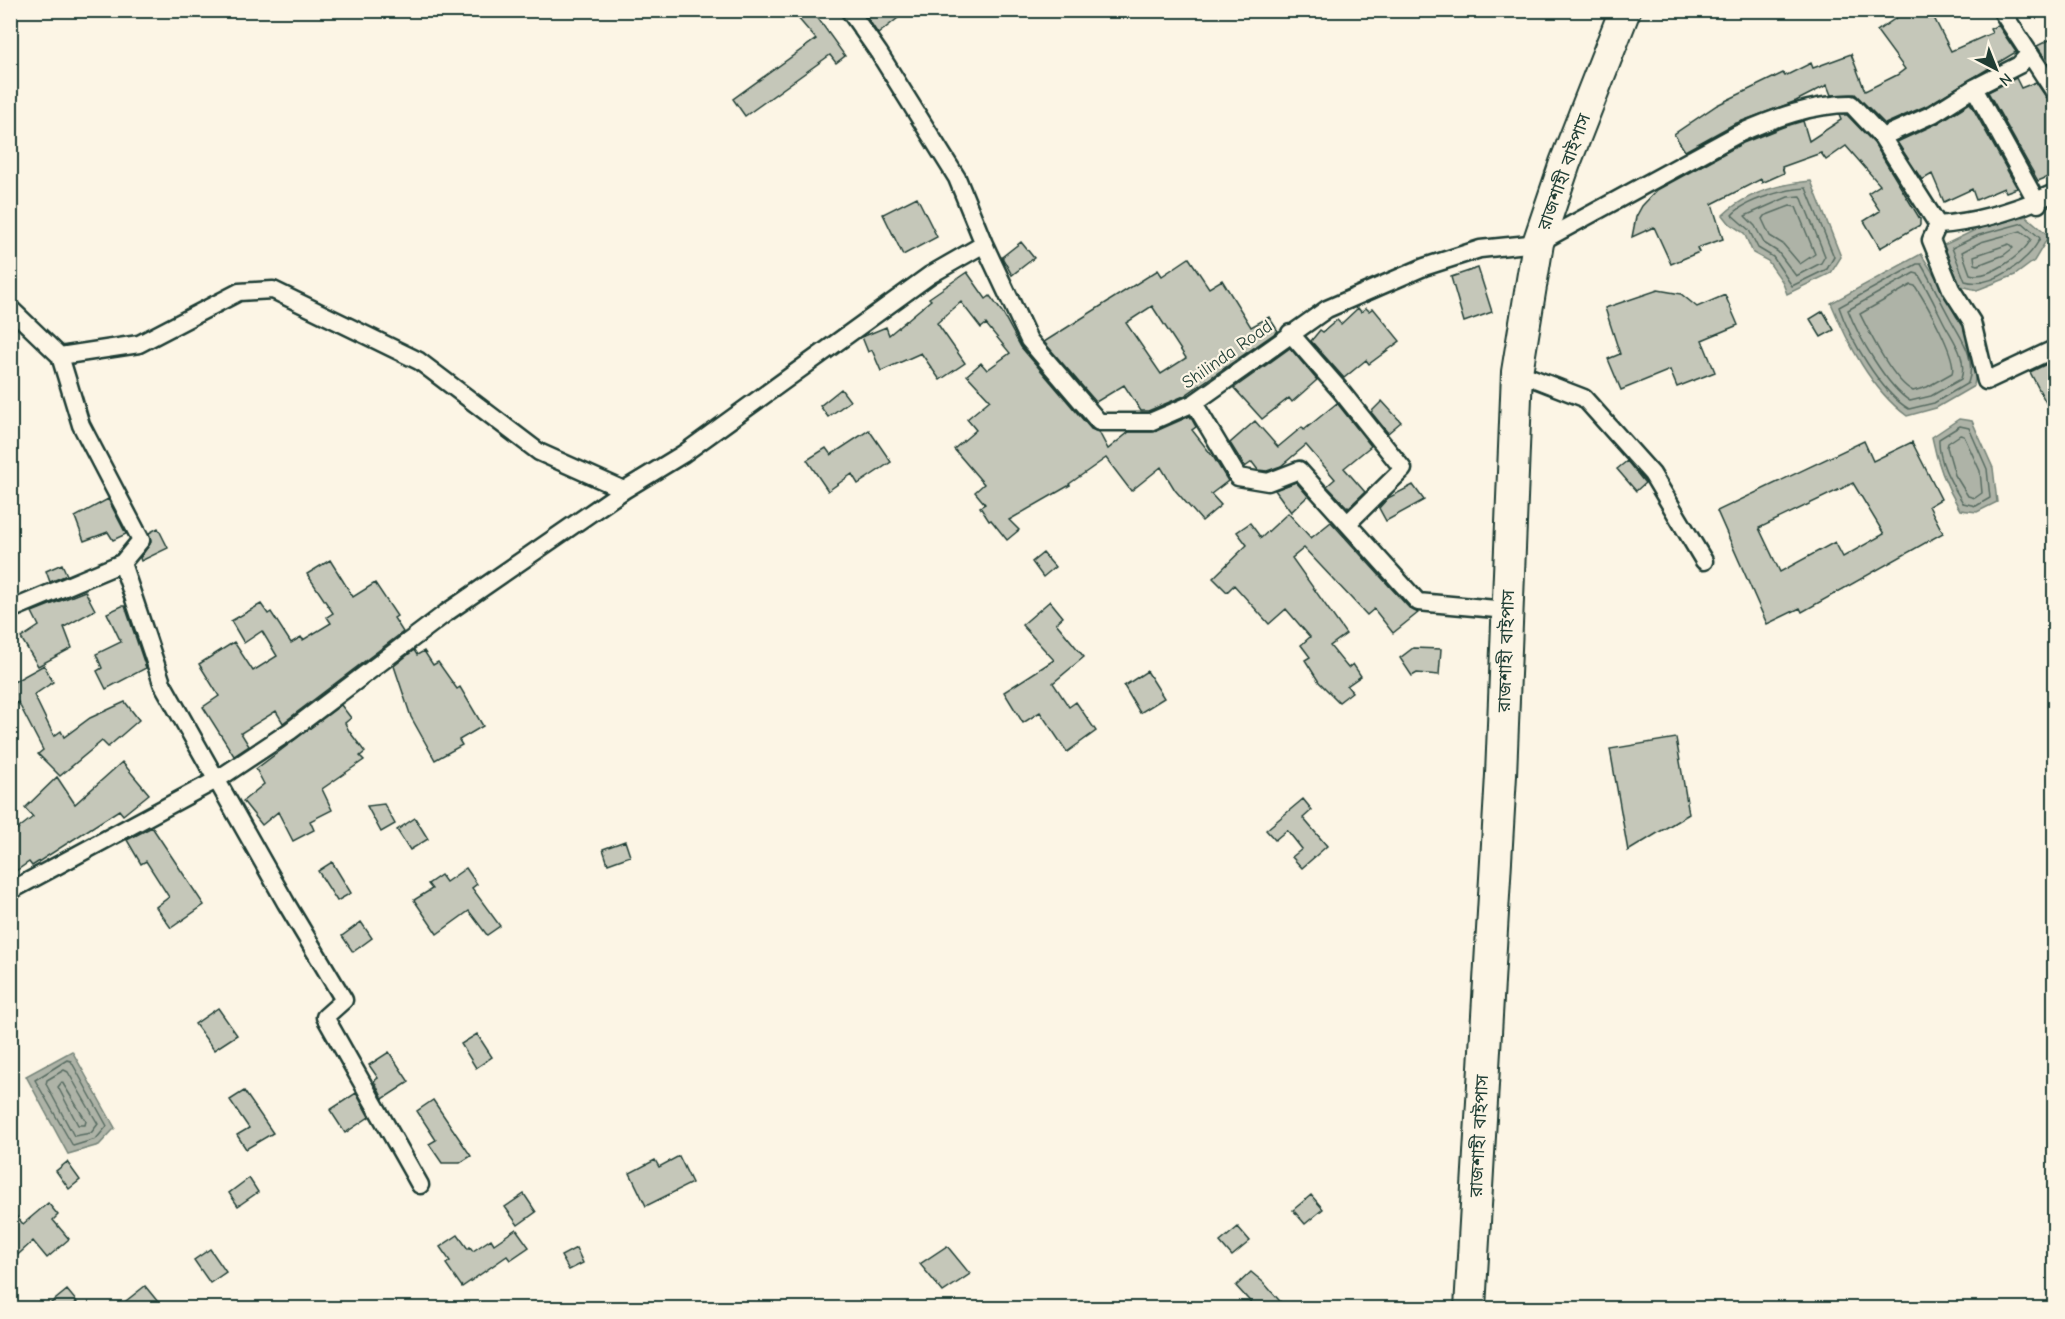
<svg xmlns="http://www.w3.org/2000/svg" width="2065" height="1319" font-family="'Comic Neue','Noto Sans Bengali',sans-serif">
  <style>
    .water { fill: #aeb3a7; stroke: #758479; stroke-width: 1.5 }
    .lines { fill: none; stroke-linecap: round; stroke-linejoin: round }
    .shore { stroke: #586c62; stroke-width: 1.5 }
    .building { fill: #c5c7b9; stroke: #1f3d34; stroke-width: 1.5; fill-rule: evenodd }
    .street-casing { stroke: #1f3d34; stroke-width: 21 }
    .highway-casing { stroke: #1f3d34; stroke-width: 34 }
    .street { stroke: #fcf5e5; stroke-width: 16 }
    .highway { stroke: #fcf5e5; stroke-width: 30 }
    .labels { text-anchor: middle; stroke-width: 4.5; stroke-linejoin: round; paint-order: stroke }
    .street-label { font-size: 18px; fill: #1f3d34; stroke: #fcf5e5 }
  </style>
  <rect width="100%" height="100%" fill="#fcf5e5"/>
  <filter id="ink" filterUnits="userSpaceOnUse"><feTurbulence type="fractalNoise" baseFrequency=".0167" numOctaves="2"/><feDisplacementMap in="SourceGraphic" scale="12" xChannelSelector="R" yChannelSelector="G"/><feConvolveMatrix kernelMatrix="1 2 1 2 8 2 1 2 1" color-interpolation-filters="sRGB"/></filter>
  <g filter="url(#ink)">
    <path class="water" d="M 1811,181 L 1841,257 L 1831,273 L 1787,294 L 1782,281 L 1768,261 L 1753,253 L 1744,233 L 1730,224 L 1723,215 C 1746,193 1780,184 1811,181 Z
      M 2026,216 L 2049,236 L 2034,261 L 2015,275 L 1977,290 L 1961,286 L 1942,246 L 1977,229 Z
      M 1921,254 L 1944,290 L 1956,316 L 1966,329 L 1977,364 L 1974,386 L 1936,408 L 1907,416 C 1871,389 1848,344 1831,303 Z
      M 1959,419 L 1972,421 L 1993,468 L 1997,502 L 1977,512 L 1960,510 C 1946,486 1937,464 1932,437 Z
      M 72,1051 L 115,1128 L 99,1145 L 68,1154 L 26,1076 Z"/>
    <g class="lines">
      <path class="shore" d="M 1806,188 L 1834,257 L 1827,269 L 1792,286 L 1773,257 L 1758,248 L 1749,230 L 1732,215 C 1745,200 1786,189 1806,188 Z
        M 1801,196 L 1825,256 L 1821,263 L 1796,276 L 1778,252 L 1764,243 L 1755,226 L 1745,216 L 1788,197 Z
        M 1790,206 L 1796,207 L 1815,254 L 1800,264 L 1783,244 L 1770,236 L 1762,219 L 1764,216 Z
        M 2023,223 L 2040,238 C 2030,261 1991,289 1965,281 L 1952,248 L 1979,235 Z
        M 2021,231 L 2031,239 C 2024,255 1987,280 1970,274 L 1962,252 L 1981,242 Z
        M 2009,244 L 2013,248 L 2004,255 L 1978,265 L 1975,264 L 1974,256 Z
        M 1917,264 L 1921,264 C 1932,282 1940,300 1950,318 C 1961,339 1977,357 1968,383 L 1934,403 L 1909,409 C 1881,393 1849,337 1839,307 Z
        M 1914,273 L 1918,274 C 1928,290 1935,305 1943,321 C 1952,339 1968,357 1961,379 L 1931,396 L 1910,401 C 1887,387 1858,336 1848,310 Z
        M 1911,285 L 1915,286 C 1925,301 1958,358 1952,373 L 1927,387 L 1913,391 C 1893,381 1870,334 1860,314 Z
        M 1960,426 L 1969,428 L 1987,469 L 1990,498 L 1976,506 L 1963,503 C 1952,484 1938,462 1939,439 Z
        M 1960,435 L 1964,436 L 1980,471 L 1982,493 L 1975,498 L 1968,496 L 1955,475 L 1947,447 L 1948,443 Z
        M 67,1060 L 71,1061 L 107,1126 L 96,1139 L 73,1146 L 35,1080 Z
        M 64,1070 L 68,1072 L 98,1124 L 91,1133 L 74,1136 L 46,1084 L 47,1080 Z
        M 62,1082 L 86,1121 L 85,1125 L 78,1125 L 58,1087 Z"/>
    </g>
    <path class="building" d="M 791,10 L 812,10 L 845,56 L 836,63 L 830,55 L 745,116 L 733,99 L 816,39 Z
      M 875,10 L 908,10 L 878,34 L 867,17 Z
      M 1908,10 L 1930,10 L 1951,51 L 1992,33 L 1990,29 L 1998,25 L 2016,52 L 1928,105 L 1885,124 L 1855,94 L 1831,95 L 1827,85 L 1796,101 L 1734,124 L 1685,151 L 1674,134 L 1717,105 L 1783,73 L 1785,76 L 1811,63 L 1813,68 L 1851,54 L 1865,91 L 1897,75 L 1905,69 L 1877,31 Z
      M 2055,37 L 2055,73 L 2037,46 Z
      M 2016,78 L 2021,88 L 2036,82 L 2046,97 L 2055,101 L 2055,174 L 2038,181 L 1988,92 Z
      M 1970,103 L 2017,188 L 2006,192 L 2004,188 L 1976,200 L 1972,189 L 1944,202 L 1932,174 L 1922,180 L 1897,142 L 1938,123 Z
      M 1839,115 L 1847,115 L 1874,143 L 1920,219 L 1920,225 L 1880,248 L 1864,221 L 1880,211 L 1868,193 L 1880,185 L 1846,146 L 1826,160 L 1821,153 L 1782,167 L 1784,173 L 1762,183 L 1761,179 L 1712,204 L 1723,239 L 1697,248 L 1699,252 L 1671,264 L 1654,227 L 1632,237 L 1636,217 L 1642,206 L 1657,190 L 1743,143 L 1783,127 L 1803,121 L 1809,141 L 1841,120 Z
      M 917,197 L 937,237 L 903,255 L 883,214 Z
      M 1021,242 L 1034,258 L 1012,275 L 1002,257 Z
      M 1189,258 L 1209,288 L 1222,280 L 1251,327 L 1269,317 L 1278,331 L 1184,396 L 1148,411 L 1141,411 L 1124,385 L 1096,402 L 1044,342 L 1158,270 L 1162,276 ZM 1152,306 L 1186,358 L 1161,374 L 1126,323 Z
      M 1478,268 L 1492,312 L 1464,322 L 1451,277 Z
      M 967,272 L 986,299 L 990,296 L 1002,312 L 1021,347 L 1091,429 L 1099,432 L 1108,449 L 1129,432 L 1154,432 L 1190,416 L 1196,427 L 1192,430 L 1214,458 L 1228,481 L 1211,494 L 1221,505 L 1202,521 L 1175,490 L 1161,467 L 1131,491 L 1106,458 L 1069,484 L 1070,485 L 1009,520 L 1019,530 L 1007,540 L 991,520 L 989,521 L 980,507 L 985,504 L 975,492 L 984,484 L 954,449 L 976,430 L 967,419 L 990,400 L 967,375 L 981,363 L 987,370 L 1010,353 L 986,324 L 981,328 L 961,302 L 937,323 L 965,363 L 940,380 L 921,353 L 881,371 L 872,350 L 868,352 L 862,337 L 886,327 L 889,335 L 931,300 L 929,298 Z
      M 1658,290 L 1681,294 L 1697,307 L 1725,295 L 1738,325 L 1702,340 L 1715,372 L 1677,387 L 1670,370 L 1621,390 L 1608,359 L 1620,354 L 1605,308 Z
      M 1358,308 L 1361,312 L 1366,308 L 1369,311 L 1373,308 L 1400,341 L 1369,364 L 1366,360 L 1344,378 L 1311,341 L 1320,330 L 1323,332 L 1337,320 L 1341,324 Z
      M 1823,311 L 1834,330 L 1821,337 L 1810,319 Z
      M 1290,348 L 1317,380 L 1292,402 L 1289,398 L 1262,419 L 1234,388 Z
      M 2053,361 L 2055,365 L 2055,420 L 2030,372 Z
      M 841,389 L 850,401 L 828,417 L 820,406 Z
      M 1382,401 L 1401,422 L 1388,433 L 1371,412 Z
      M 1337,403 L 1371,446 L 1344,468 L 1365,492 L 1348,508 L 1327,486 L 1335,479 L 1306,445 L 1281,466 L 1267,471 L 1258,470 L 1252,462 L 1245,467 L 1230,443 L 1255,421 L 1278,447 L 1302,427 L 1304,430 Z
      M 869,430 L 891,462 L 858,484 L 852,474 L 828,491 L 807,460 L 826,448 L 831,455 Z
      M 1864,441 L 1873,461 L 1912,442 L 1941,499 L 1929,506 L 1943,533 L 1802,612 L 1800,608 L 1767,624 L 1717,511 ZM 1853,483 L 1884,534 L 1843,557 L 1835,542 L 1780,572 L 1759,528 Z
      M 1627,461 L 1645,483 L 1636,491 L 1617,469 Z
      M 1296,482 L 1308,496 L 1291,512 L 1275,490 Z
      M 1413,485 L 1424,500 L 1386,521 L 1379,508 L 1388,498 Z
      M 108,499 L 126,534 L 113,540 L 108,532 L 84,541 L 75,517 Z
      M 1288,513 L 1311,538 L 1331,522 L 1410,609 L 1418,613 L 1393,633 L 1374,609 L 1367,615 L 1304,548 L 1292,558 L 1346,634 L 1330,646 L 1348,668 L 1353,664 L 1361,676 L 1347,686 L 1352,692 L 1339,702 L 1319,682 L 1305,660 L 1310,657 L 1301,645 L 1310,637 L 1286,609 L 1269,624 L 1234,585 L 1227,592 L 1213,578 L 1247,545 L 1237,532 L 1250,523 L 1261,538 Z
      M 158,528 L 168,548 L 141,561 L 140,558 L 151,542 L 149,533 Z
      M 1043,553 L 1055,567 L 1043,577 L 1032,562 Z
      M 330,560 L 353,597 L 375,583 L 397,616 L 394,618 L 403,632 L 283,723 L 276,711 L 241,733 L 249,746 L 234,756 L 203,707 L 219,696 L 199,664 L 234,642 L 253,671 L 277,656 L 262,631 L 244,643 L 231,621 L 261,604 L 268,614 L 271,612 L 291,643 L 301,637 L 303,640 L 331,623 L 327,617 L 333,613 L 307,574 Z
      M 62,564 L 67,575 L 50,582 L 46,571 Z
      M 85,591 L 95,610 L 64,627 L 72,648 L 38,666 L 21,638 L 39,626 L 32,612 Z
      M 1050,601 L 1063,617 L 1056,623 L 1084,657 L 1053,683 L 1069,707 L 1076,702 L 1096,731 L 1067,752 L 1040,712 L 1023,723 L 1004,692 L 1054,660 L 1022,625 Z
      M 122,606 L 125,606 L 146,668 L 106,689 L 97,671 L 102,668 L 96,654 L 121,642 L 107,613 Z
      M 1413,648 L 1441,649 L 1439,675 L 1417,673 L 1412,676 L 1400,658 Z
      M 414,650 L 417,655 L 424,651 L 433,665 L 438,662 L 457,689 L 460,687 L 483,726 L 459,740 L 462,745 L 435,760 L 411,717 L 394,666 Z
      M 44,665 L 53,682 L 34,695 L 54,736 L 61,731 L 64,737 L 90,718 L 125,702 L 139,720 L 108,747 L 102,741 L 60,776 L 38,754 L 43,750 L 18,702 L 10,706 L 10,684 Z
      M 1147,671 L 1164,698 L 1140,713 L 1124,686 Z
      M 341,705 L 351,718 L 345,723 L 349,731 L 365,752 L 360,756 L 364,760 L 322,789 L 332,810 L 310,821 L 314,830 L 293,841 L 278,812 L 262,825 L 243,801 L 264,784 L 256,769 Z
      M 1676,738 L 1689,814 L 1628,851 L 1610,749 Z
      M 122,762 L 149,794 L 123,815 L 119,810 L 32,866 L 29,862 L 10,875 L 10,835 L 33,817 L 25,808 L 57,777 L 75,804 Z
      M 1303,799 L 1312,810 L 1303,818 L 1327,846 L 1302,868 L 1292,857 L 1302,849 L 1287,830 L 1275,840 L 1266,830 Z
      M 384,804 L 395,824 L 381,832 L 367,806 Z
      M 415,818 L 428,839 L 410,850 L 397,830 Z
      M 152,827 L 204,905 L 171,928 L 156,907 L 169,897 L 146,861 L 141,864 L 127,840 Z
      M 625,841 L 630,856 L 608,864 L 603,849 Z
      M 332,862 L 351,893 L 337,901 L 318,871 Z
      M 466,868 L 477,884 L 472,888 L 500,926 L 487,935 L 469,911 L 437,934 L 414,900 L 432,889 L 428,884 L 441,875 L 446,882 Z
      M 361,922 L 372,938 L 353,952 L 342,936 Z
      M 218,1008 L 237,1035 L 214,1050 L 195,1024 Z
      M 477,1034 L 492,1057 L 476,1068 L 461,1044 Z
      M 389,1052 L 409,1082 L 383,1099 L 374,1081 L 378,1078 L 369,1065 Z
      M 244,1091 L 273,1133 L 246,1149 L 237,1135 L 249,1128 L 230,1100 Z
      M 356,1093 L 369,1117 L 345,1133 L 330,1110 Z
      M 433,1100 L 471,1156 L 460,1163 L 442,1163 L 429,1144 L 436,1140 L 417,1111 Z
      M 679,1156 L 692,1183 L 646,1206 L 630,1173 L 655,1160 L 659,1167 Z
      M 67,1162 L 80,1180 L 69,1189 L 56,1171 Z
      M 249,1178 L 258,1192 L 238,1206 L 229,1193 Z
      M 524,1194 L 536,1212 L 518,1225 L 505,1207 Z
      M 1311,1195 L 1323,1209 L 1305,1224 L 1293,1210 Z
      M 48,1203 L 58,1215 L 53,1220 L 69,1239 L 47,1258 L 33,1241 L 10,1262 L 10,1209 L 23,1224 Z
      M 1238,1227 L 1250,1241 L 1232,1256 L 1220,1242 Z
      M 516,1229 L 529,1247 L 510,1260 L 507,1256 L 462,1287 L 446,1264 L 450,1261 L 440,1247 L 458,1235 L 468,1249 L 470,1247 L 473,1251 L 491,1239 L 494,1244 Z
      M 947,1246 L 970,1274 L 943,1292 L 920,1264 Z
      M 576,1248 L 583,1263 L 569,1270 L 561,1256 Z
      M 210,1249 L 226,1272 L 210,1283 L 194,1260 Z
      M 1251,1272 L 1263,1282 L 1286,1308 L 1256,1308 L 1236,1286 Z
      M 145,1286 L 163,1308 L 117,1308 Z
      M 67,1290 L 77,1302 L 69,1308 L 45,1308 Z"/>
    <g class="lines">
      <g class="street-casing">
        <path id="street" d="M 849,10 L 879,53 L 957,178 L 984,244 L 1029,340 L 1099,422 L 1150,422 L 1194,403 L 1327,309 L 1424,267 L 1480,249 L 1538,243 L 1738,134 C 1774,118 1812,104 1851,104 L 1882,137 L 1938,225 C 1979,222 2017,210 2054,193
          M 2001,10 L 2054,91
          M 1974,88 L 2019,65 L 2029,54
          M 1882,137 L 1933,114 L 1974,88 L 2038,204
          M 1938,225 L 1931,240 L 1951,289 L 1972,322 L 1986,381 L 2054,349
          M 10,308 L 60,356 L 139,344 L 239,292 L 273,290 L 419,361 L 539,452 L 624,490
          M 1290,333 L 1340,390 L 1403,469 L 1348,523
          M 60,356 L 81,425 L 141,540 L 122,563 L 162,683 L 286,903 L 344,1000 L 325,1017 L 420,1185
          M 1517,372 L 1584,398 L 1652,474 L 1704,561
          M 1194,403 L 1238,477 L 1268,482 L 1299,470 L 1418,602 L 1507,610
          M 10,610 L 122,563
          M 10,891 L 218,779 L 290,731 L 446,613 L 624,490 L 683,454 L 930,275 L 984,244"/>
      </g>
      <g class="highway-casing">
        <path id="highway" d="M 1470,1308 L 1501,775 L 1517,372 L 1538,243 L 1565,163 L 1625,10"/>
      </g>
      <use href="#street" class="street"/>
      <use href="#highway" class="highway"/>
    </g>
  </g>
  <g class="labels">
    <g class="street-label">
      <text transform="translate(1564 172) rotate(-70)" y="6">রাজশাহী বাইপাস</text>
      <text transform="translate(1227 354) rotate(-35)" y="6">Shilinda Road</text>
      <text transform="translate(1506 651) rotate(-88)" y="6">রাজশাহী বাইপাস</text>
      <text transform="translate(1479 1136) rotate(-87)" y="6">রাজশাহী বাইপাস</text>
    </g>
  </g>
  <rect width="2065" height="1319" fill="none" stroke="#fcf5e5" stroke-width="36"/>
  <rect x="18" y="18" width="2029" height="1283" fill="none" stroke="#1f3d34" stroke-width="2" filter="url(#ink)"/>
  <g transform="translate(1996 69) rotate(138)" stroke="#fcf5e5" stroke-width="4.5" paint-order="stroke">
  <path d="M0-4.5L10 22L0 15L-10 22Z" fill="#1f3d34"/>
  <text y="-9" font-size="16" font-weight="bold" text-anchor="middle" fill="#1f3d34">N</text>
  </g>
</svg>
